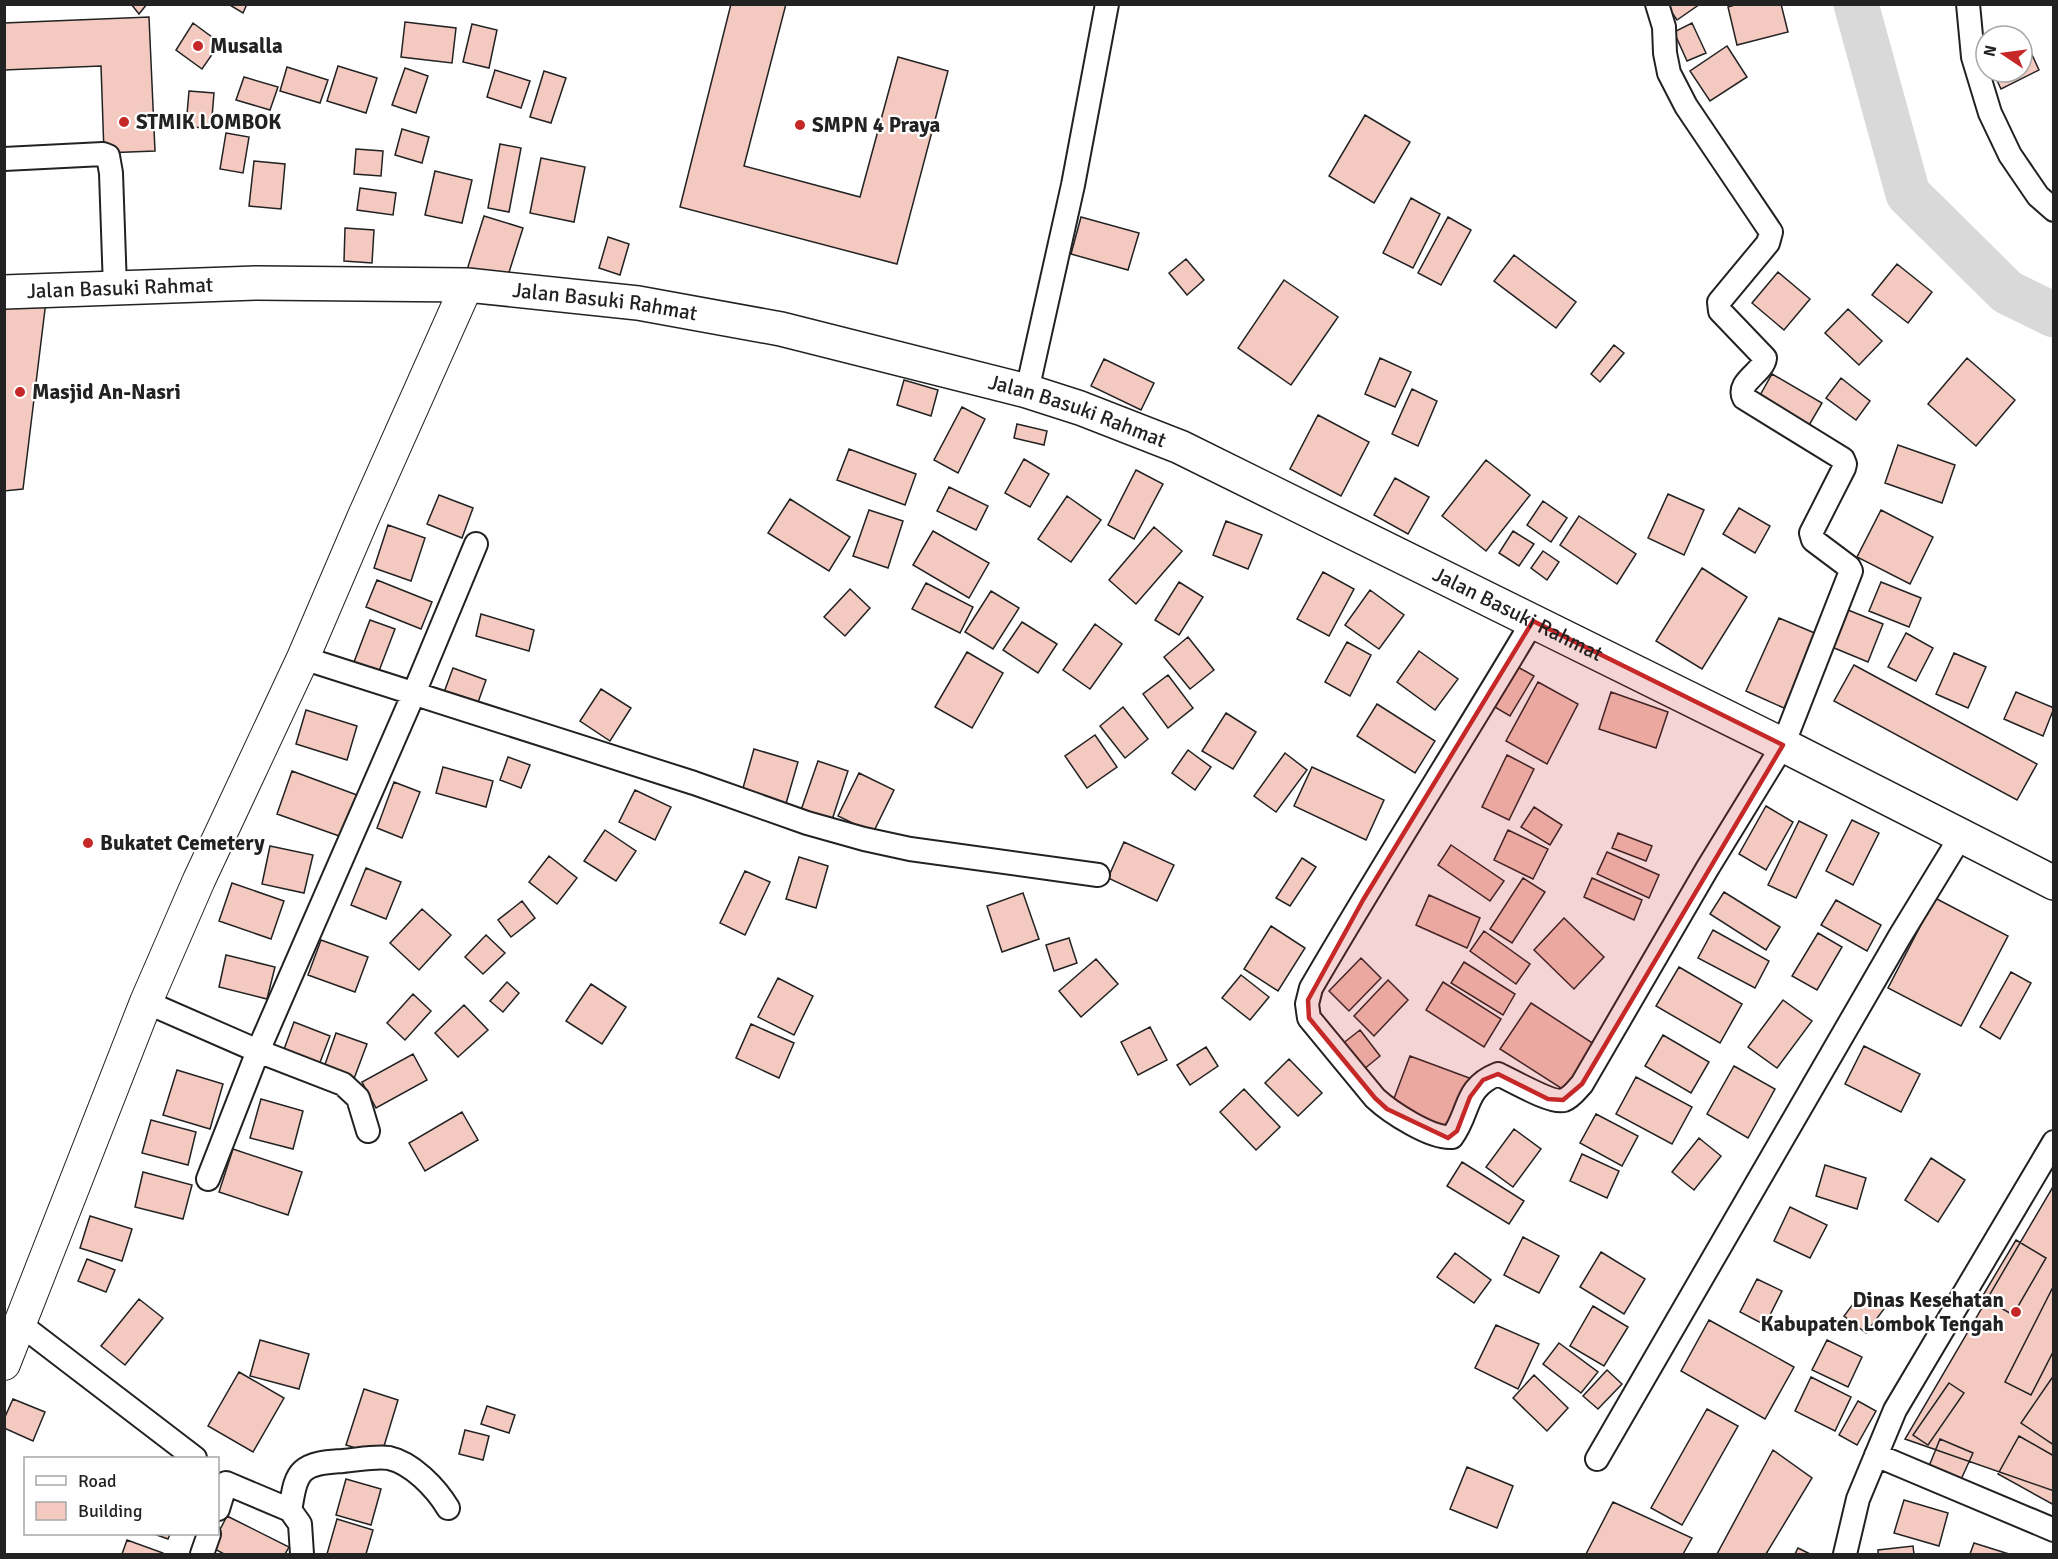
<svg xmlns="http://www.w3.org/2000/svg" width="2058" height="1559" font-family="Signika,sans-serif">
  <style>
    .lines { fill: none; stroke-linecap: round; stroke-linejoin: round }
    .river { stroke: #d9d9d9; stroke-width: 45 }
    .building { fill: #f3c9c0; stroke: #222; stroke-width: 1.5 }
    .minor-casing { stroke: #222; stroke-width: 26 }
    .secondary-casing { stroke: #222; stroke-width: 34 }
    .primary-casing { stroke: #222; stroke-width: 36 }
    .minor { stroke: #fff; stroke-width: 22 }
    .secondary { stroke: #fff; stroke-width: 32 }
    .primary { stroke: #fff; stroke-width: 33 }
    .marked { fill: #c62828; fill-opacity: 0.2; stroke: #c62828; stroke-width: 4.5; stroke-linejoin: round }
    .poi-dot { fill: #c62828; stroke: #fff; stroke-width: 2 }
    .labels { text-anchor: middle; stroke-width: 4.5; stroke-linejoin: round; paint-order: stroke }
    .poi-label { font-size: 21px; font-weight: bold; fill: #222; stroke: #fff; text-anchor: start }
    .street-label { font-size: 21px; fill: #222; stroke: #fff }
  </style>
  <rect width="100%" height="100%" fill="#fff"/>
  <g class="lines">
    <path class="river" d="M 1856,4 L 1908,194 L 2007,292 L 2054,315"/>
  </g>
  <path class="building" d="M 131,4 L 147,4 L 139,14 Z
    M 228,4 L 247,4 L 243,13 Z
    M 731,4 L 786,4 L 744,166 L 860,197 L 898,57 L 948,71 L 897,264 L 680,207 Z
    M 1666,4 L 1700,4 L 1677,20 Z
    M 1738,4 L 1781,4 L 1788,32 L 1737,45 L 1728,7 Z
    M 149,17 L 155,151 L 104,153 L 101,66 L 4,70 L 4,23 Z
    M 405,22 L 456,28 L 452,63 L 401,57 Z
    M 193,23 L 220,43 L 202,69 L 176,50 Z
    M 1692,23 L 1706,53 L 1687,61 L 1674,32 Z
    M 472,24 L 497,30 L 489,68 L 463,62 Z
    M 2027,44 L 2039,70 L 2001,89 L 1993,72 L 2022,72 L 2022,46 Z
    M 1727,46 L 1747,77 L 1710,101 L 1690,71 Z
    M 338,66 L 377,78 L 366,113 L 327,101 Z
    M 287,67 L 328,80 L 320,103 L 280,91 Z
    M 405,68 L 428,76 L 416,113 L 392,105 Z
    M 495,70 L 530,81 L 521,108 L 487,97 Z
    M 544,71 L 566,78 L 551,123 L 530,117 Z
    M 244,77 L 278,87 L 270,110 L 236,100 Z
    M 189,91 L 214,93 L 211,129 L 186,126 Z
    M 1365,115 L 1410,142 L 1374,203 L 1329,176 Z
    M 402,129 L 429,137 L 422,163 L 395,155 Z
    M 226,133 L 249,137 L 243,173 L 220,169 Z
    M 500,144 L 521,148 L 509,212 L 488,208 Z
    M 356,149 L 383,151 L 381,176 L 354,174 Z
    M 541,158 L 585,167 L 574,222 L 530,213 Z
    M 254,161 L 285,164 L 281,209 L 249,206 Z
    M 435,171 L 472,180 L 462,223 L 425,215 Z
    M 360,188 L 396,193 L 393,215 L 357,210 Z
    M 1411,198 L 1440,214 L 1413,268 L 1383,253 Z
    M 484,216 L 523,228 L 505,285 L 466,273 Z
    M 1081,217 L 1139,233 L 1128,270 L 1071,254 Z
    M 1448,217 L 1471,230 L 1441,285 L 1418,273 Z
    M 345,228 L 374,230 L 372,263 L 344,261 Z
    M 608,237 L 629,244 L 620,275 L 599,268 Z
    M 1514,255 L 1576,302 L 1556,328 L 1494,281 Z
    M 1186,259 L 1204,280 L 1187,295 L 1169,273 Z
    M 1897,264 L 1932,292 L 1908,323 L 1872,295 Z
    M 1778,272 L 1810,299 L 1784,330 L 1752,303 Z
    M 1284,280 L 1338,317 L 1291,385 L 1238,348 Z
    M 47,293 L 23,489 L 4,491 L 4,295 Z
    M 1848,309 L 1882,341 L 1859,365 L 1825,333 Z
    M 1614,345 L 1624,353 L 1600,382 L 1591,374 Z
    M 1380,358 L 1411,372 L 1395,407 L 1365,394 Z
    M 1967,358 L 2015,400 L 1976,446 L 1928,404 Z
    M 1104,359 L 1154,383 L 1141,410 L 1091,386 Z
    M 1772,374 L 1822,403 L 1808,427 L 1759,397 Z
    M 1841,378 L 1870,401 L 1856,420 L 1826,398 Z
    M 904,380 L 938,390 L 931,416 L 897,405 Z
    M 1412,389 L 1437,401 L 1418,446 L 1392,434 Z
    M 962,407 L 985,419 L 958,473 L 934,460 Z
    M 1318,415 L 1369,442 L 1341,496 L 1290,469 Z
    M 1017,424 L 1047,431 L 1044,445 L 1014,438 Z
    M 1898,445 L 1955,465 L 1942,503 L 1885,483 Z
    M 849,449 L 916,474 L 905,505 L 837,480 Z
    M 1024,459 L 1049,474 L 1030,507 L 1005,493 Z
    M 1486,460 L 1530,495 L 1486,551 L 1442,516 Z
    M 1136,470 L 1163,484 L 1134,539 L 1108,525 Z
    M 1395,478 L 1429,497 L 1408,534 L 1374,515 Z
    M 949,487 L 988,506 L 976,530 L 937,511 Z
    M 1668,494 L 1704,510 L 1684,555 L 1648,538 Z
    M 439,495 L 473,508 L 462,538 L 427,524 Z
    M 1067,496 L 1101,520 L 1071,562 L 1038,539 Z
    M 790,499 L 850,537 L 829,571 L 768,533 Z
    M 1543,501 L 1567,518 L 1551,542 L 1527,525 Z
    M 1739,508 L 1770,526 L 1755,553 L 1723,534 Z
    M 869,510 L 903,521 L 888,568 L 853,556 Z
    M 1881,510 L 1933,537 L 1910,584 L 1857,557 Z
    M 1579,516 L 1636,554 L 1617,584 L 1560,545 Z
    M 1226,521 L 1262,535 L 1248,569 L 1213,555 Z
    M 388,525 L 425,538 L 411,581 L 374,568 Z
    M 1154,527 L 1182,551 L 1136,604 L 1109,580 Z
    M 933,531 L 989,563 L 969,598 L 913,565 Z
    M 1513,531 L 1534,544 L 1519,566 L 1499,553 Z
    M 1543,551 L 1559,562 L 1547,580 L 1531,568 Z
    M 1702,568 L 1747,597 L 1702,669 L 1656,641 Z
    M 1323,572 L 1354,589 L 1329,636 L 1297,619 Z
    M 377,580 L 432,602 L 421,629 L 366,607 Z
    M 1179,582 L 1203,597 L 1179,635 L 1155,620 Z
    M 1881,582 L 1921,598 L 1909,627 L 1869,611 Z
    M 926,583 L 973,607 L 960,633 L 912,609 Z
    M 850,589 L 870,608 L 845,636 L 824,617 Z
    M 1370,590 L 1404,615 L 1379,649 L 1345,625 Z
    M 991,591 L 1019,608 L 993,649 L 965,632 Z
    M 1843,608 L 1883,624 L 1868,662 L 1827,645 Z
    M 481,614 L 534,630 L 529,651 L 476,636 Z
    M 1779,618 L 1817,634 L 1784,708 L 1746,691 Z
    M 370,620 L 395,629 L 379,671 L 354,662 Z
    M 1022,622 L 1057,644 L 1038,673 L 1003,650 Z
    M 1095,624 L 1122,644 L 1090,689 L 1063,670 Z
    M 1906,633 L 1933,648 L 1916,681 L 1888,667 Z
    M 1188,637 L 1214,670 L 1190,689 L 1164,657 Z
    M 1347,642 L 1371,655 L 1350,696 L 1325,682 Z
    M 1419,651 L 1458,679 L 1435,710 L 1397,682 Z
    M 967,652 L 1003,673 L 972,728 L 935,707 Z
    M 1954,653 L 1986,667 L 1968,708 L 1936,694 Z
    M 1854,665 L 2037,764 L 2017,800 L 1834,701 Z
    M 1516,666 L 1534,676 L 1510,716 L 1493,706 Z
    M 453,668 L 486,680 L 476,708 L 443,695 Z
    M 1168,675 L 1193,708 L 1168,728 L 1143,694 Z
    M 1538,682 L 1578,704 L 1547,764 L 1506,741 Z
    M 601,689 L 631,708 L 610,741 L 580,721 Z
    M 1611,692 L 1668,712 L 1656,748 L 1599,729 Z
    M 2016,692 L 2054,708 L 2043,736 L 2004,719 Z
    M 1377,704 L 1435,741 L 1415,773 L 1357,736 Z
    M 1123,707 L 1148,739 L 1125,758 L 1100,726 Z
    M 306,710 L 357,726 L 347,760 L 296,744 Z
    M 1226,713 L 1256,732 L 1233,769 L 1202,751 Z
    M 1095,735 L 1117,767 L 1087,788 L 1065,756 Z
    M 754,749 L 798,762 L 785,807 L 741,795 Z
    M 1188,750 L 1211,767 L 1195,790 L 1172,773 Z
    M 1285,753 L 1307,770 L 1276,812 L 1254,796 Z
    M 1507,755 L 1534,769 L 1509,820 L 1482,807 Z
    M 508,757 L 530,765 L 521,788 L 500,780 Z
    M 818,761 L 848,771 L 831,823 L 800,813 Z
    M 443,767 L 493,781 L 486,807 L 436,793 Z
    M 1312,767 L 1384,800 L 1366,840 L 1294,806 Z
    M 292,771 L 357,795 L 342,837 L 277,814 Z
    M 859,773 L 894,790 L 873,833 L 838,816 Z
    M 394,782 L 420,792 L 402,838 L 377,828 Z
    M 635,790 L 671,807 L 655,840 L 619,822 Z
    M 1766,806 L 1793,822 L 1766,870 L 1739,854 Z
    M 1534,807 L 1562,825 L 1550,845 L 1521,827 Z
    M 1852,820 L 1879,833 L 1853,885 L 1826,871 Z
    M 1799,821 L 1827,835 L 1796,898 L 1768,885 Z
    M 605,830 L 636,851 L 616,881 L 584,861 Z
    M 1508,830 L 1548,849 L 1533,879 L 1494,860 Z
    M 1618,833 L 1652,846 L 1646,861 L 1612,848 Z
    M 1124,842 L 1174,865 L 1157,901 L 1108,878 Z
    M 1451,845 L 1504,881 L 1490,901 L 1438,865 Z
    M 270,846 L 313,855 L 304,893 L 262,884 Z
    M 1607,852 L 1659,875 L 1649,898 L 1597,874 Z
    M 549,856 L 577,878 L 557,904 L 529,882 Z
    M 799,857 L 828,866 L 816,908 L 786,899 Z
    M 1302,858 L 1316,867 L 1290,906 L 1276,898 Z
    M 366,868 L 401,882 L 386,919 L 351,905 Z
    M 745,871 L 770,882 L 745,935 L 720,923 Z
    M 1523,878 L 1545,892 L 1512,943 L 1490,929 Z
    M 1592,878 L 1642,900 L 1634,920 L 1584,897 Z
    M 232,883 L 284,901 L 271,939 L 219,921 Z
    M 1724,892 L 1780,927 L 1766,950 L 1710,914 Z
    M 1023,893 L 1039,939 L 1002,952 L 987,906 Z
    M 1429,895 L 1480,918 L 1467,948 L 1416,925 Z
    M 1935,898 L 2008,936 L 1961,1026 L 1888,988 Z
    M 1836,900 L 1881,925 L 1867,951 L 1821,925 Z
    M 522,901 L 535,918 L 511,937 L 498,920 Z
    M 422,909 L 451,935 L 419,970 L 390,943 Z
    M 1564,918 L 1604,957 L 1574,989 L 1534,950 Z
    M 1271,926 L 1305,948 L 1278,991 L 1244,969 Z
    M 1713,930 L 1769,961 L 1755,988 L 1698,958 Z
    M 1484,931 L 1530,964 L 1516,984 L 1470,951 Z
    M 1818,933 L 1842,947 L 1817,990 L 1792,976 Z
    M 486,935 L 505,953 L 483,974 L 465,957 Z
    M 1069,938 L 1077,963 L 1054,971 L 1046,945 Z
    M 321,940 L 368,957 L 355,992 L 308,975 Z
    M 226,955 L 275,967 L 267,999 L 219,987 Z
    M 1361,958 L 1381,978 L 1349,1011 L 1329,991 Z
    M 1096,959 L 1118,984 L 1081,1017 L 1059,991 Z
    M 1464,962 L 1515,994 L 1503,1015 L 1451,983 Z
    M 1679,967 L 1742,1004 L 1720,1043 L 1656,1006 Z
    M 2011,972 L 2031,983 L 2000,1039 L 1980,1027 Z
    M 1241,975 L 1269,997 L 1250,1020 L 1222,998 Z
    M 778,978 L 813,996 L 794,1035 L 758,1017 Z
    M 1388,980 L 1408,1000 L 1374,1036 L 1354,1016 Z
    M 507,982 L 519,993 L 503,1012 L 490,1001 Z
    M 1443,982 L 1501,1019 L 1484,1047 L 1426,1010 Z
    M 591,984 L 626,1007 L 602,1044 L 566,1021 Z
    M 413,994 L 431,1011 L 405,1040 L 387,1023 Z
    M 1783,1000 L 1812,1021 L 1777,1068 L 1748,1047 Z
    M 1531,1003 L 1594,1044 L 1564,1090 L 1500,1049 Z
    M 464,1005 L 488,1030 L 458,1057 L 435,1033 Z
    M 294,1022 L 330,1036 L 319,1065 L 283,1052 Z
    M 751,1024 L 794,1043 L 779,1078 L 736,1058 Z
    M 1150,1027 L 1167,1060 L 1138,1075 L 1121,1042 Z
    M 1360,1030 L 1380,1056 L 1358,1074 L 1337,1048 Z
    M 336,1033 L 367,1044 L 352,1084 L 322,1073 Z
    M 1663,1035 L 1709,1062 L 1691,1093 L 1645,1066 Z
    M 1864,1046 L 1920,1074 L 1901,1112 L 1845,1084 Z
    M 1206,1047 L 1218,1066 L 1190,1085 L 1177,1065 Z
    M 413,1054 L 427,1080 L 376,1108 L 362,1082 Z
    M 1410,1056 L 1472,1079 L 1453,1132 L 1390,1109 Z
    M 1289,1059 L 1322,1093 L 1298,1116 L 1265,1083 Z
    M 1734,1066 L 1775,1089 L 1748,1138 L 1707,1114 Z
    M 177,1070 L 223,1084 L 210,1129 L 163,1115 Z
    M 1636,1077 L 1692,1107 L 1672,1144 L 1616,1114 Z
    M 1244,1089 L 1280,1127 L 1256,1150 L 1220,1112 Z
    M 261,1099 L 303,1111 L 293,1149 L 250,1138 Z
    M 462,1112 L 478,1140 L 425,1171 L 409,1143 Z
    M 1596,1114 L 1638,1136 L 1622,1166 L 1580,1143 Z
    M 151,1120 L 196,1132 L 188,1165 L 142,1153 Z
    M 1514,1129 L 1541,1149 L 1513,1187 L 1486,1167 Z
    M 1699,1138 L 1721,1156 L 1694,1190 L 1672,1172 Z
    M 233,1149 L 302,1172 L 288,1215 L 219,1192 Z
    M 1582,1154 L 1619,1171 L 1607,1198 L 1570,1181 Z
    M 1931,1158 L 1965,1180 L 1938,1222 L 1905,1200 Z
    M 1462,1162 L 1524,1201 L 1509,1224 L 1447,1186 Z
    M 1825,1165 L 1866,1178 L 1857,1209 L 1816,1196 Z
    M 143,1172 L 192,1185 L 183,1219 L 135,1207 Z
    M 2054,1185 L 2054,1491 L 1905,1439 Z
    M 1790,1207 L 1827,1225 L 1810,1258 L 1774,1241 Z
    M 90,1216 L 132,1229 L 122,1261 L 80,1248 Z
    M 1523,1237 L 1559,1256 L 1539,1293 L 1504,1275 Z
    M 2016,1240 L 2046,1258 L 2013,1315 L 1982,1297 Z
    M 1601,1252 L 1645,1279 L 1624,1314 L 1580,1287 Z
    M 1455,1253 L 1491,1280 L 1474,1303 L 1437,1277 Z
    M 87,1259 L 115,1270 L 106,1292 L 78,1281 Z
    M 1757,1279 L 1782,1291 L 1765,1325 L 1740,1312 Z
    M 2054,1285 L 2054,1350 L 2031,1395 L 2005,1382 Z
    M 1862,1292 L 1884,1309 L 1866,1333 L 1844,1316 Z
    M 139,1299 L 163,1318 L 125,1365 L 101,1346 Z
    M 1593,1306 L 1628,1327 L 1604,1366 L 1570,1346 Z
    M 1709,1320 L 1794,1367 L 1765,1419 L 1681,1371 Z
    M 1496,1325 L 1539,1344 L 1518,1389 L 1475,1368 Z
    M 260,1340 L 309,1354 L 299,1389 L 250,1376 Z
    M 1827,1340 L 1862,1357 L 1848,1387 L 1812,1370 Z
    M 1559,1343 L 1598,1372 L 1581,1393 L 1543,1364 Z
    M 1607,1370 L 1622,1384 L 1598,1409 L 1583,1396 Z
    M 239,1372 L 284,1398 L 253,1452 L 208,1426 Z
    M 1534,1375 L 1568,1408 L 1547,1431 L 1513,1398 Z
    M 2054,1375 L 2054,1445 L 2021,1423 Z
    M 1811,1377 L 1851,1397 L 1835,1431 L 1795,1411 Z
    M 1949,1383 L 1964,1393 L 1928,1445 L 1913,1435 Z
    M 364,1389 L 398,1400 L 381,1456 L 346,1445 Z
    M 13,1399 L 45,1412 L 33,1441 L 4,1428 L 4,1419 Z
    M 1858,1401 L 1876,1411 L 1857,1445 L 1839,1435 Z
    M 487,1406 L 515,1415 L 509,1433 L 481,1424 Z
    M 1707,1409 L 1738,1426 L 1682,1525 L 1651,1508 Z
    M 465,1430 L 489,1436 L 483,1460 L 459,1454 Z
    M 2019,1436 L 2054,1456 L 2054,1505 L 1998,1474 Z
    M 1940,1439 L 1973,1453 L 1959,1484 L 1927,1471 Z
    M 1773,1450 L 1812,1478 L 1766,1554 L 1717,1554 Z
    M 1467,1467 L 1513,1486 L 1497,1528 L 1450,1509 Z
    M 346,1479 L 381,1489 L 371,1525 L 336,1515 Z
    M 1904,1500 L 1948,1513 L 1939,1546 L 1894,1533 Z
    M 1613,1502 L 1692,1538 L 1683,1554 L 1586,1554 Z
    M 227,1516 L 289,1547 L 285,1554 L 224,1554 L 211,1547 Z
    M 337,1519 L 373,1530 L 366,1554 L 327,1554 Z
    M 154,1534 L 170,1534 L 168,1539 Z
    M 127,1540 L 163,1553 L 163,1554 L 122,1554 Z
    M 1974,1543 L 2009,1554 L 1970,1554 Z
    M 1913,1546 L 1914,1554 L 1878,1554 L 1878,1550 Z
    M 1798,1548 L 1810,1554 L 1795,1554 Z"/>
  <g class="lines">
    <g class="minor-casing">
      <path id="minor" d="M 1968,4 L 1973,57 L 1990,113 L 2010,155 L 2038,196 L 2054,210
        M 4,159 L 103,154 L 108,156 L 111,173 L 115,288
        M 1027,391 L 1073,185 L 1107,4
        M 1533,621 C 1460,744 1383,864 1311,988 L 1307,1004 L 1309,1018 L 1375,1098 C 1390,1112 1431,1139 1452,1137 C 1471,1111 1463,1088 1498,1074 C 1511,1080 1552,1104 1564,1100 C 1572,1097 1577,1089 1582,1084 L 1707,869 L 1783,745 L 1851,571 L 1849,567 L 1813,540 L 1811,533 L 1844,468 L 1845,464 L 1843,459 L 1744,398 C 1736,382 1763,373 1765,358 L 1720,311 L 1719,302 L 1768,243 L 1771,232 L 1686,106 L 1669,73 L 1665,53 L 1664,27 L 1657,4
        M 303,658 L 694,783 L 807,823 L 864,839 L 910,849 L 1098,875
        M 146,1002 L 258,1051 L 343,1084 L 358,1098 L 368,1131
        M 208,1179 L 258,1051 L 414,693 L 476,544
        M 20,1324 L 195,1458
        M 1876,1455 L 2054,1530
        M 1597,1459 L 1900,936 L 1961,836
        M 218,1509 L 226,1483 L 290,1510 L 300,1524 L 302,1554
        M 290,1510 C 293,1498 293,1480 303,1471 C 313,1462 330,1462 343,1461 C 357,1460 375,1456 389,1458 C 412,1463 436,1488 448,1508
        M 202,1554 L 209,1534
        M 1845,1554 L 1858,1499 L 1895,1410 L 2054,1142"/>
    </g>
    <g class="secondary-casing">
      <path id="secondary" d="M 4,1364 L 146,1002 L 199,880 L 303,658 L 363,518 L 467,285"/>
    </g>
    <g class="primary-casing">
      <g id="primary">
        <path id="s1" d="M 4,292 L 256,283 L 467,285 L 638,303 L 781,329 L 1027,391 L 1080,408 L 1180,447 L 1783,745 L 2054,883"/>
      </g>
    </g>
    <use href="#minor" class="minor"/>
    <use href="#secondary" class="secondary"/>
    <use href="#primary" class="primary"/>
  </g>
  <path class="marked" d="M 1533,621 L 1783,745 L 1582,1084 L 1563,1100 L 1548,1099 L 1498,1074 L 1483,1080 L 1470,1097 L 1457,1131 L 1448,1138 L 1387,1109 L 1375,1098 L 1309,1018 L 1308,1000 L 1363,900 Z"/>
  <g class="poi-dot">
    <circle cx="198" cy="46" r="6"/>
    <circle cx="124" cy="122" r="6"/>
    <circle cx="800" cy="125" r="6"/>
    <circle cx="20" cy="392" r="6"/>
    <circle cx="88" cy="843" r="6"/>
    <circle cx="2016" cy="1312" r="6"/>
  </g>
  <g class="labels">
    <g class="poi-label">
      <text x="210" y="53">Musalla</text>
      <text x="136" y="129">STMIK LOMBOK</text>
      <text x="812" y="132">SMPN 4 Praya</text>
      <text x="32" y="399">Masjid An-Nasri</text>
      <text x="100" y="850">Bukatet Cemetery</text>
      <text x="2004" y="1307" text-anchor="end">Dinas Kesehatan<tspan x="2004" dy="24">Kabupaten Lombok Tengah</tspan></text>
    </g>
    <g class="street-label">
      <text dy="7" stroke="none"><textPath href="#s1" startOffset="116">Jalan Basuki Rahmat</textPath></text>
      <text dy="7" stroke="none"><textPath href="#s1" startOffset="602">Jalan Basuki Rahmat</textPath></text>
      <text dy="7" stroke="none"><textPath href="#s1" startOffset="1088">Jalan Basuki Rahmat</textPath></text>
      <text dy="7" stroke="none"><textPath href="#s1" startOffset="1574">Jalan Basuki Rahmat</textPath></text>
    </g>
  </g>
  <rect width="2058" height="1559" fill="none" stroke="#222222" stroke-width="12"/>
  <rect x="24" y="1457" width="195" height="78" fill="#ffffff" stroke="#a7a7a7" stroke-width="1.5"/>
  <rect x="36" y="1476" width="30" height="9" fill="#ffffff" stroke="#a7a7a7" stroke-width="1.5"/>
  <text x="78" y="1487" font-size="18" fill="#222222">Road</text>
  <rect x="36" y="1502" width="30" height="18" fill="#f3c9c0" stroke="#a7a7a7" stroke-width="1.5"/>
  <text x="78" y="1517" font-size="18" fill="#222222">Building</text>
  <g transform="translate(2004 54) rotate(283)"><circle r="28" fill="#ffffff" stroke="#a7a7a7" stroke-width="1.5"/>
  <path d="M0-4.5L10 22L0 15L-10 22Z" fill="#c62828"/>
  <text y="-9" font-size="16" font-weight="bold" text-anchor="middle" fill="#222222">N</text>
  </g>
</svg>
